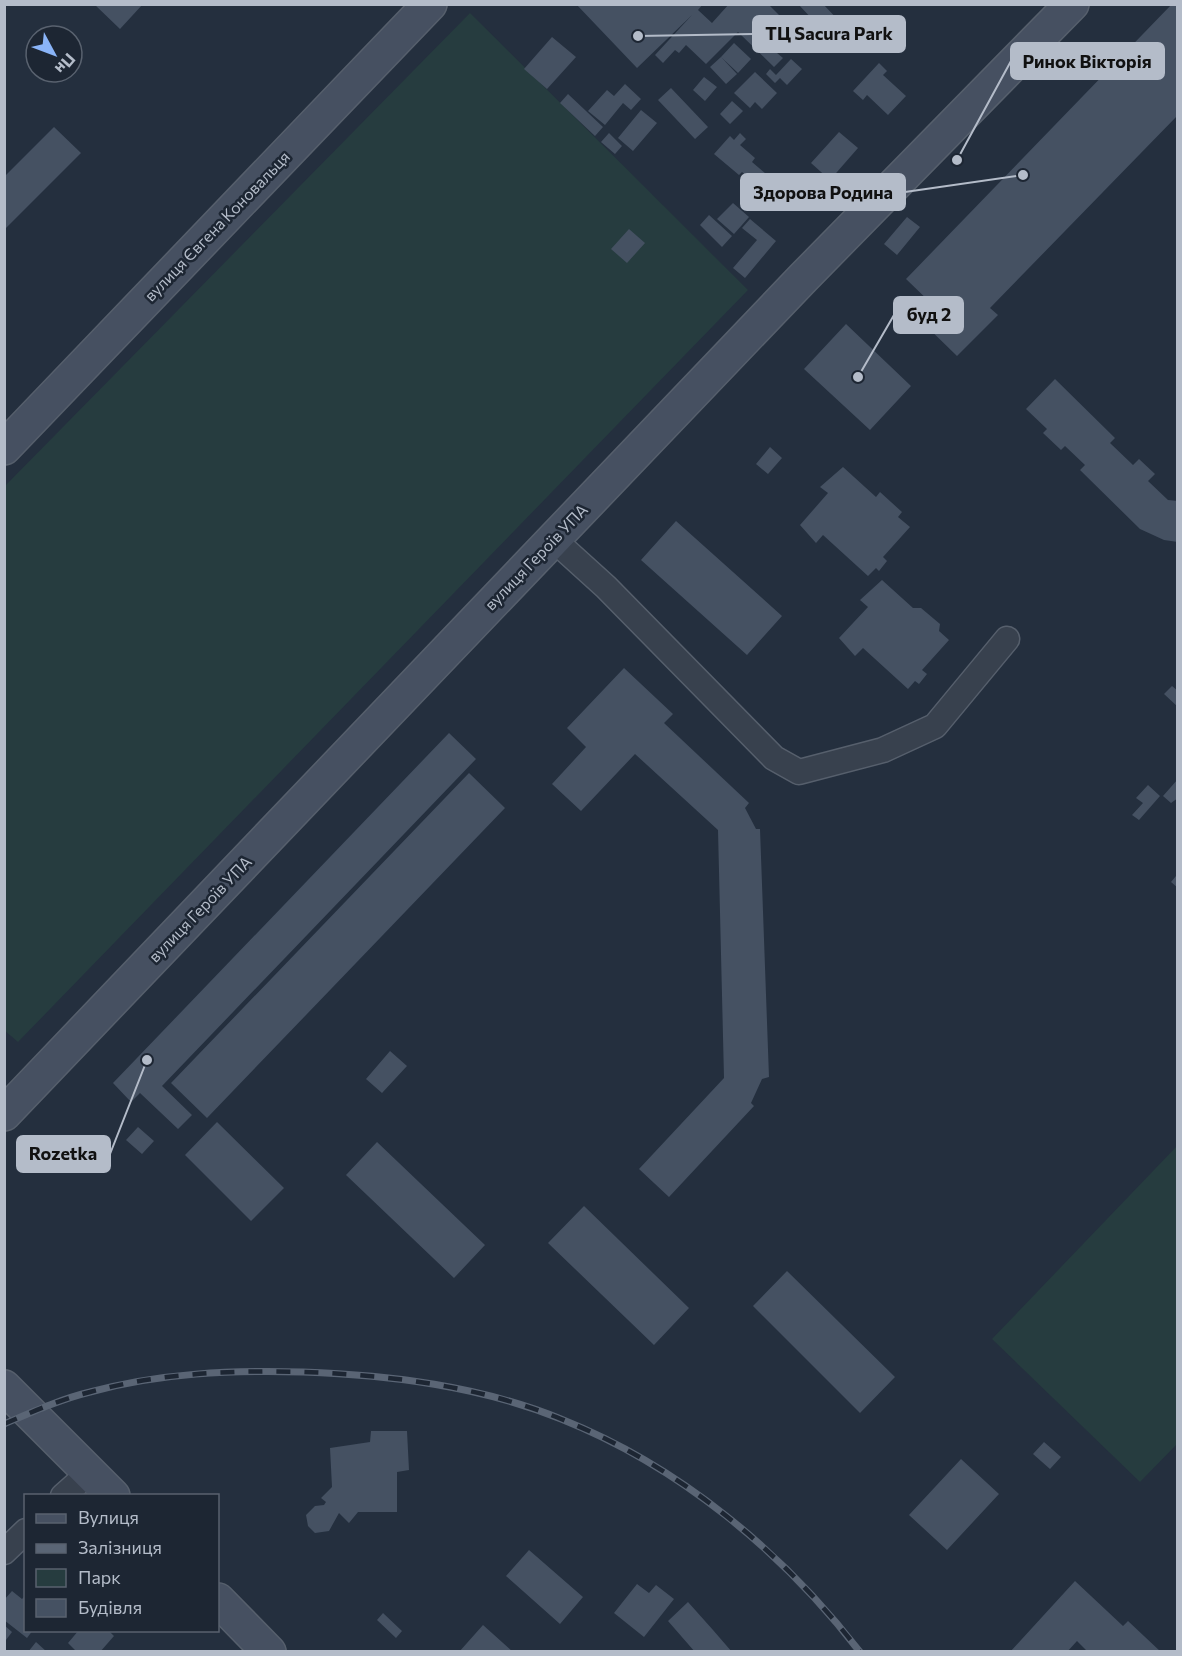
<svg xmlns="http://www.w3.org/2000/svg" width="1182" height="1656" font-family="Commissioner,sans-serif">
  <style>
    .green { fill: #263c3f }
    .building { fill: #455162 }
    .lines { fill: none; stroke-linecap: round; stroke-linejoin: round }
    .street-casing { stroke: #565f6c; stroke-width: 27 }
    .secondary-casing { stroke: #565f6c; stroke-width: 36 }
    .street { stroke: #38414e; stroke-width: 24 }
    .secondary { stroke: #465061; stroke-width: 33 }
    .rail-casing { stroke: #5a6575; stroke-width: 7 }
    .rail { stroke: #1d2633; stroke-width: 4.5; stroke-dasharray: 14; stroke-linecap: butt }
    .labels { text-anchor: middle; stroke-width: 5; stroke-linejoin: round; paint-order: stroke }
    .street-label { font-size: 16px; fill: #b4bcc9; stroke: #1d2633 }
    .leader { fill: none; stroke: #b4bcc9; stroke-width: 2 }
    .callout-dot { fill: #b4bcc9; stroke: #1d2633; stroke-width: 2 }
    .callout { fill: #b4bcc9; stroke: #b4bcc9; stroke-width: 2 }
    .callout-label { font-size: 18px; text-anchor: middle; font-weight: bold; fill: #111 }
  </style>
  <rect width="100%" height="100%" fill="#242f3e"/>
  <path class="green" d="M 470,13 L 748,290 L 18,1042 L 4,1030 L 4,487 Z
    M 1177,1146 L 1177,1444 L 1140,1482 L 992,1339 Z"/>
  <path class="building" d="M 94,4 L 143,4 L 120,29 Z
    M 576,4 L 703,4 L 698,10 L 712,23 L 729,4 L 768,4 L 797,33 L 777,53 L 783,58 L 774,67 L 738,32 L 706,64 L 686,45 L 679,53 L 675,50 L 663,63 L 655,55 L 692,15 L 637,68 Z
    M 798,4 L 823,4 L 842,24 L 829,37 Z
    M 1172,4 L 1178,4 L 1178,115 L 990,308 L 998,315 L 957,356 L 919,319 L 933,305 L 906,279 Z
    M 552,37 L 576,57 L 547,89 L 524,69 Z
    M 734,43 L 751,59 L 738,73 L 721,57 Z
    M 721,57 L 737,74 L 726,84 L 710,67 Z
    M 791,59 L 802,69 L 787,85 L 780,78 L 775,83 L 766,74 L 770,69 L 776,75 Z
    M 879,63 L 887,71 L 883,75 L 906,96 L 888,115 L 867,95 L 863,100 L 853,91 Z
    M 755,72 L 777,93 L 762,109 L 755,102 L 750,108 L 734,93 Z
    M 704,77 L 717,87 L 705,101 L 693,90 Z
    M 625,84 L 641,99 L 631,110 L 623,103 L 605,125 L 588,111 L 607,90 L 614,96 Z
    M 671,88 L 708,127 L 695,139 L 658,100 Z
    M 568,94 L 603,127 L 595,136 L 560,103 Z
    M 732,101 L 743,111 L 730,124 L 720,114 Z
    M 641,110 L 657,123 L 633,151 L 618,138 Z
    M 54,127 L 81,153 L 4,230 L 4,177 Z
    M 839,132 L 858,148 L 830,180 L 811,163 Z
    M 609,133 L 622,146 L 615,154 L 601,142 Z
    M 740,133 L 746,139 L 740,145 L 755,158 L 752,162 L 773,180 L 764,191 L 742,172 L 739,175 L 714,154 L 730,136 L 734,140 Z
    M 733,203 L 749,217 L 734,234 L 717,219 Z
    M 709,215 L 732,236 L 722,247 L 700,225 Z
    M 907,217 L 920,227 L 897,255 L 884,244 Z
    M 750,219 L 776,241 L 745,278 L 733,268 L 757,240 L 742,228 Z
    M 629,229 L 645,243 L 627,263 L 611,249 Z
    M 846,324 L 911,386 L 870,430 L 804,369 Z
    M 1055,379 L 1115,438 L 1110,443 L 1133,465 L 1139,459 L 1155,474 L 1148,481 L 1168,500 L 1178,501 L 1178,542 L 1164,540 L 1140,529 L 1080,470 L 1085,465 L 1065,446 L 1061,450 L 1043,433 L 1047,429 L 1026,409 Z
    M 770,447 L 782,458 L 768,474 L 756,464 Z
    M 843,467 L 876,497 L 880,492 L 902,512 L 898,517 L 910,527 L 883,557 L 887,561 L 879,571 L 876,568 L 868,576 L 823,535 L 816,543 L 800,525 L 828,493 L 820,487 Z
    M 676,521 L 782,616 L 747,655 L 641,560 Z
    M 882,580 L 913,608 L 921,608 L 940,624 L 939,631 L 949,640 L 922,670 L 927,674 L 919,684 L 915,681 L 908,689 L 863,648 L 855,656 L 839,638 L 868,607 L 860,600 Z
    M 624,668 L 673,714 L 664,723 L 749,803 L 745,808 L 756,829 L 760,829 L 769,1077 L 762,1079 L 751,1103 L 754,1106 L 669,1197 L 639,1169 L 724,1078 L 718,830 L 635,754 L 581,811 L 552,784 L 586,747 L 567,728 Z
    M 1172,686 L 1178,691 L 1178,707 L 1164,694 Z
    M 449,733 L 476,759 L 162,1086 L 192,1115 L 178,1129 L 140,1093 L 131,1102 L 113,1083 Z
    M 469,773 L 505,808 L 207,1118 L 171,1083 Z
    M 1178,779 L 1178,798 L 1171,803 L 1163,796 Z
    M 1148,785 L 1160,796 L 1139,820 L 1132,815 L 1143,803 L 1136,798 Z
    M 1176,876 L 1178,877 L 1178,888 L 1171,882 Z
    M 390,1051 L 407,1066 L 382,1093 L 366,1079 Z
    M 217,1122 L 284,1188 L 251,1221 L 185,1155 Z
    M 138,1127 L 154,1141 L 142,1154 L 126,1140 Z
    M 377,1142 L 485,1245 L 454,1278 L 346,1175 Z
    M 584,1206 L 689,1308 L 654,1345 L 548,1243 Z
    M 787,1271 L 895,1377 L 860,1413 L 753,1306 Z
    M 371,1431 L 407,1431 L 409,1470 L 397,1472 L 397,1512 L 358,1512 L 349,1523 L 339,1513 L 329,1531 L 315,1533 L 308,1526 L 306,1515 L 315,1506 L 324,1505 L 326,1502 L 321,1498 L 332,1487 L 330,1448 L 370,1442 Z
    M 1044,1442 L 1061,1457 L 1050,1469 L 1033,1454 Z
    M 961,1459 L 999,1494 L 947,1550 L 909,1515 Z
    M 529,1550 L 583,1597 L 560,1624 L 506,1576 Z
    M 1075,1581 L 1123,1626 L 1128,1621 L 1161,1652 L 1088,1652 L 1077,1641 L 1067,1652 L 1010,1652 Z
    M 637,1584 L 649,1593 L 656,1585 L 674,1599 L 644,1637 L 614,1613 Z
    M 12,1591 L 22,1599 L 26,1595 L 26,1630 L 33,1630 L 27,1638 L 4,1620 L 4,1600 Z
    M 688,1602 L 713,1630 L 732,1652 L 695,1652 L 668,1621 Z
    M 383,1613 L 402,1631 L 396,1638 L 377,1620 Z
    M 4,1625 L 12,1632 L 6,1640 L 4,1639 Z
    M 483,1625 L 513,1652 L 459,1652 Z
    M 79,1630 L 108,1630 L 114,1636 L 100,1652 L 77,1652 L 68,1643 Z
    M 36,1642 L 47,1652 L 28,1652 Z"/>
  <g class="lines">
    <g class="street-casing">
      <path id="street" d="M 553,539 L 606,587 L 774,758 L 799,772 L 883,750 L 935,726 L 1007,639
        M 63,1496 L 90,1472
        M 4,1552 L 26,1531"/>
    </g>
    <g class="secondary-casing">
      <path id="secondary" d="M 4,448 L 430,4
        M 4,1114 L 803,278 L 1072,4
        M 4,1387 L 113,1496
        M 218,1600 L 269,1652"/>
    </g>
    <use href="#street" class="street"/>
    <use href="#secondary" class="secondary"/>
    <g class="rail-casing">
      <path id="rail" d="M 4,1424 C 32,1412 61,1399 90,1392 C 160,1373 231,1370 303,1372 C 390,1375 480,1386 561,1419 C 679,1466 783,1552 860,1652"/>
    </g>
    <use href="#rail" class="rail"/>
  </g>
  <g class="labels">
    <g class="street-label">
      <text transform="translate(217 226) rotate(-46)" y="6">вулиця Євгена Коновальця</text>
      <text transform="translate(536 557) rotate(-46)" y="6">вулиця Героїв УПА</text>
      <text transform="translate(200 909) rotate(-46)" y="6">вулиця Героїв УПА</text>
    </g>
  </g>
  <path class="leader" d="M638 36L753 34M957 160L1011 61M1023 175L905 192M858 377L894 315M147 1060L110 1154"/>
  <g class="callout-dot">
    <circle cx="638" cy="36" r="6"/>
    <circle cx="957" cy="160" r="6"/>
    <circle cx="1023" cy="175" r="6"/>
    <circle cx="858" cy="377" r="6"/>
    <circle cx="147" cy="1060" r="6"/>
  </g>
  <g class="callout">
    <rect x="753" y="16" width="152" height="36" rx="6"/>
    <rect x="1011" y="43" width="153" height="36" rx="6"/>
    <rect x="741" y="174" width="164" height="36" rx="6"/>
    <rect x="894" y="297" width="69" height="36" rx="6"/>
    <rect x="17" y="1136" width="93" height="36" rx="6"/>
  </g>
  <g class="callout-label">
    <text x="829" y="40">ТЦ Sacura Park</text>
    <text x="1087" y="68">Ринок Вікторія</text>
    <text x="823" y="199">Здорова Родина</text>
    <text x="929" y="321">буд 2</text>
    <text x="63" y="1160">Rozetka</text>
  </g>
  <rect width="1182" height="1656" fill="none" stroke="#b4bcc9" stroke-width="12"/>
  <rect x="24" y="1494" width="195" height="138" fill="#1d2633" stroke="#59626f" stroke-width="1.5"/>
  <rect x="36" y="1514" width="30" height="9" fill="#465061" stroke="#59626f" stroke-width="1.5"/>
  <text x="78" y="1524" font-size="18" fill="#b4bcc9">Вулиця</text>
  <rect x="36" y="1544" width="30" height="9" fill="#5a6575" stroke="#59626f" stroke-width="1.5"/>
  <text x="78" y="1554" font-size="18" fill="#b4bcc9">Залізниця</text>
  <rect x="36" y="1569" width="30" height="18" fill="#263c3f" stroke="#59626f" stroke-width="1.5"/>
  <text x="78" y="1584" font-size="18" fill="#b4bcc9">Парк</text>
  <rect x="36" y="1599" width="30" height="18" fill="#455162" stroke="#59626f" stroke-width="1.5"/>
  <text x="78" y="1614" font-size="18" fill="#b4bcc9">Будівля</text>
  <g transform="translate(54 54) rotate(131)"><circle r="28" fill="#1d2633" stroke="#59626f" stroke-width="1.5"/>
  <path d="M0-4.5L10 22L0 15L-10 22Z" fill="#8ab4f8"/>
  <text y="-9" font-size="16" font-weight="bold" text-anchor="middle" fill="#b4bcc9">Пн</text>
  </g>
</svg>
